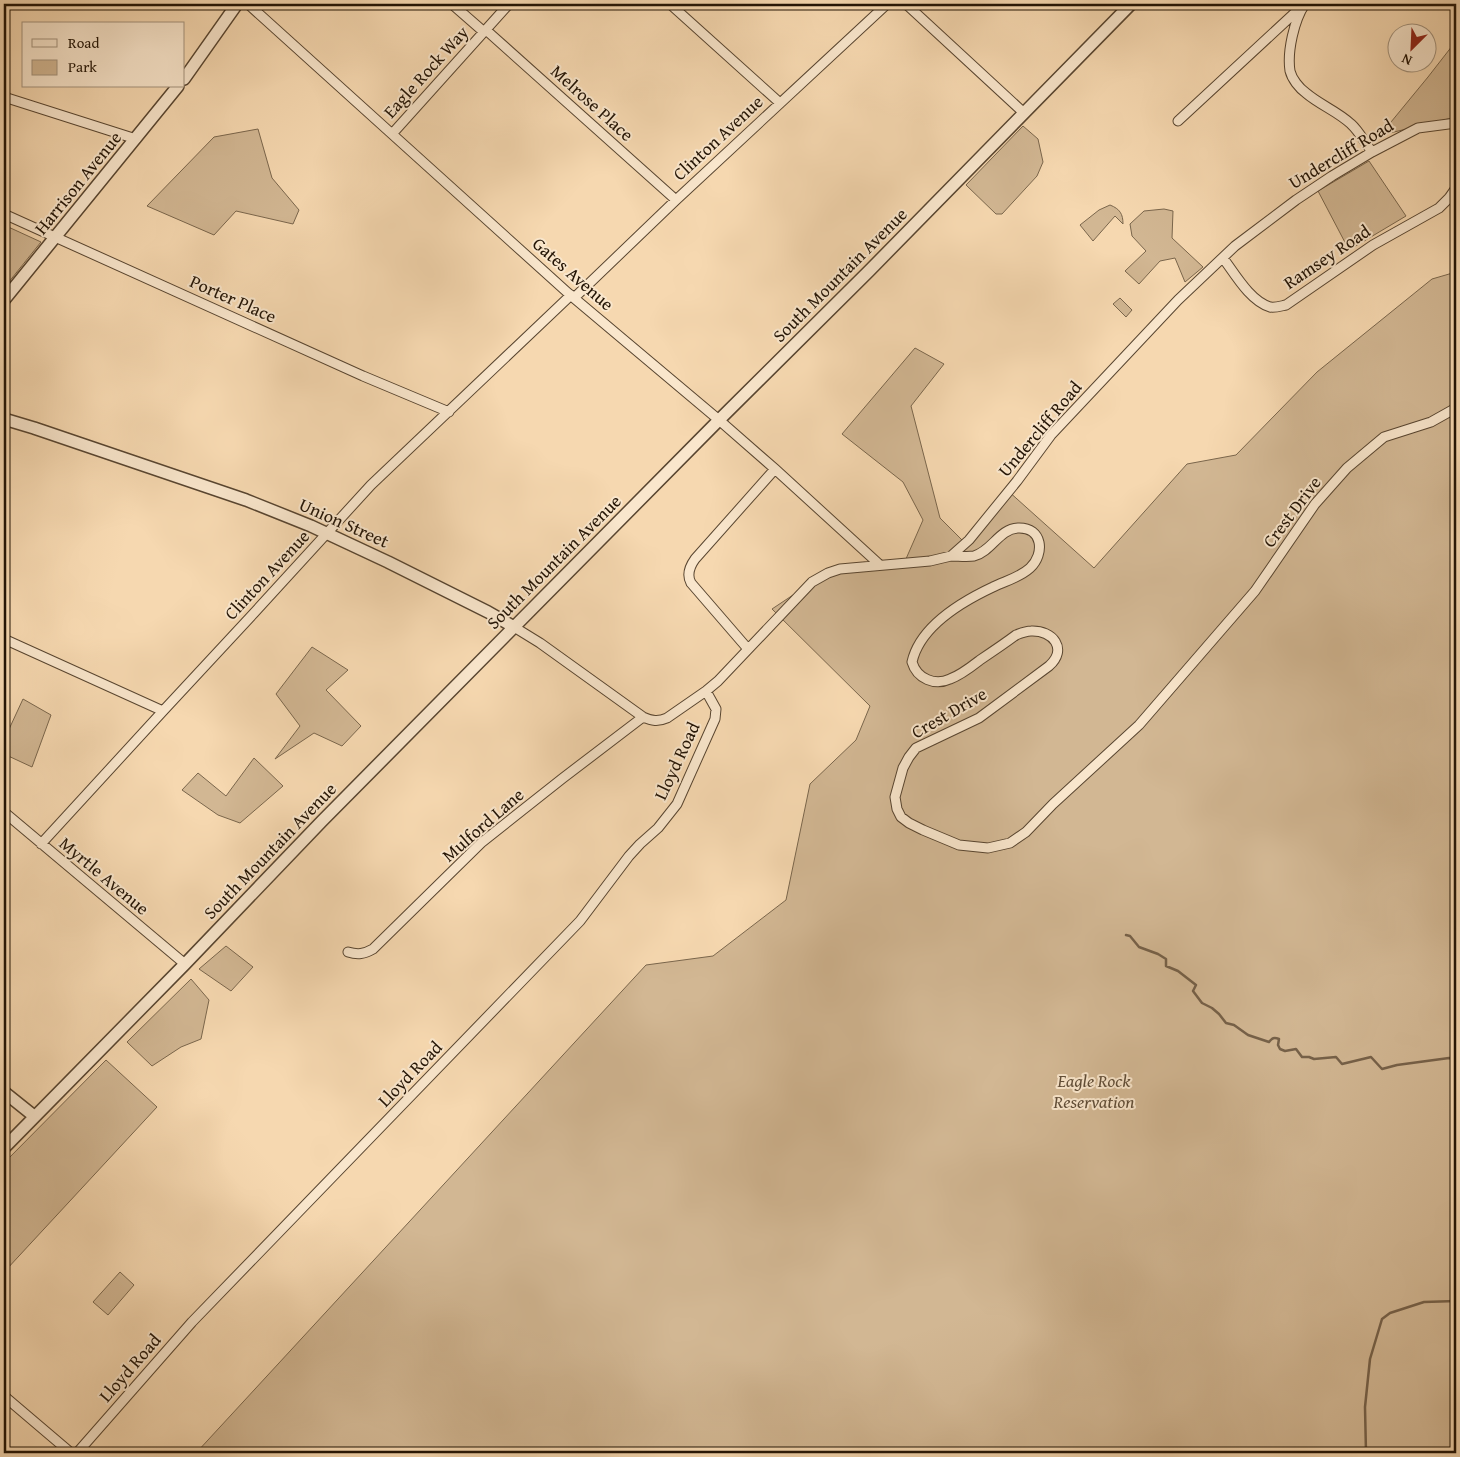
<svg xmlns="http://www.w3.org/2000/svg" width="1460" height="1457" font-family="'Gentium Book Plus',serif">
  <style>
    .green { fill: #d2b793; stroke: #7a664c }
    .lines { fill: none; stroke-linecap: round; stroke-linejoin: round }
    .stream { stroke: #766149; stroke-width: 2.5 }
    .minor-casing { stroke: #584530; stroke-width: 11 }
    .tertiary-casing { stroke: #584530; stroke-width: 14 }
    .minor { stroke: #f9e6cc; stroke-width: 9 }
    .tertiary { stroke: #f9e6cc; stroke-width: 11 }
    .labels { text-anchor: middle; stroke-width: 4; stroke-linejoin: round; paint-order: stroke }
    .street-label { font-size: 18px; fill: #231405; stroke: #f9e6cc }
    .park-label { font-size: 18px; font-style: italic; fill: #604d37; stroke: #f9e6cc }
  </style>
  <rect width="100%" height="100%" fill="#f6d8b0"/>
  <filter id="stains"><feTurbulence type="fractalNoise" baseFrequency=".004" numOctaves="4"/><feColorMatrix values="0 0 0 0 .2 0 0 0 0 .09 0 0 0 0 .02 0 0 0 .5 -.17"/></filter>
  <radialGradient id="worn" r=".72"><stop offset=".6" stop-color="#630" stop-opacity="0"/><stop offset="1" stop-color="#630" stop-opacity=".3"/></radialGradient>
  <path class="green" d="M 1456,41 L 1456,117 L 1390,133 L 1391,122 L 1428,77 Z
    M 1023,126 L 1038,139 L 1043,162 L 1037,176 L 1002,214 L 996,214 L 966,185 Z
    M 258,129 L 272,178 L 299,210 L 293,224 L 236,211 L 214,235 L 147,206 L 214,137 Z
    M 1369,161 L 1406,216 L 1349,250 L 1318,191 Z
    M 1110,205 C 1120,209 1123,214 1123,224 L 1115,216 L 1093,241 L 1080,225 L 1099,210 Z
    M 1164,209 L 1173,211 L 1172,238 L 1203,267 L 1185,282 L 1175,258 L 1160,261 L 1139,284 L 1125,271 L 1146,251 L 1132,236 L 1130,224 L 1144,211 Z
    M 4,225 L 41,242 L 4,288 Z
    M 1456,272 L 1456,1453 L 196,1453 L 646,965 L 713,956 L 786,900 L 810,784 L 856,740 L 870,706 L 772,609 L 829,571 L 902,568 L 923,520 L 903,482 L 842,434 L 915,348 L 944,364 L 911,406 L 940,518 L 963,541 L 1007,490 L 1094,568 L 1187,464 L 1236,455 L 1317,372 L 1432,279 Z
    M 1120,298 L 1132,310 L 1126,317 L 1113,304 Z
    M 312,647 L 348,670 L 326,690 L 361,726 L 342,746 L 314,733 L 275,759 L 300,726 L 276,694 Z
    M 23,699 L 51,715 L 32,767 L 4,754 L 4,740 Z
    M 254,758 L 283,786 L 240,823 L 218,815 L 182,790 L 198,773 L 226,796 Z
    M 226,946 L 253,967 L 231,991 L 199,969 Z
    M 191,979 L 209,1000 L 201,1039 L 181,1047 L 152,1066 L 127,1042 Z
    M 106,1060 L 157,1107 L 6,1270 L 4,1269 L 4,1163 Z
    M 120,1272 L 134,1285 L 108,1315 L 93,1302 Z"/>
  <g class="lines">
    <path class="stream" d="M 1126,935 L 1130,936 L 1139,947 L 1158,954 L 1166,959 L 1166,966 L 1178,971 L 1196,985 L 1193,991 L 1202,1003 L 1212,1008 L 1219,1014 L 1226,1023 L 1234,1025 L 1248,1035 L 1269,1042 C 1272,1038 1274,1037 1279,1039 L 1278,1045 L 1280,1049 L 1285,1051 L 1296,1049 L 1302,1057 L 1309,1057 L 1314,1059 L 1336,1057 L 1342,1064 L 1371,1057 L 1382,1069 L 1397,1065 L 1449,1058 L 1456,1059
      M 1366,1453 L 1365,1407 L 1370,1359 L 1382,1319 L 1390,1313 L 1424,1302 L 1456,1301"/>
    <g class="minor-casing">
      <path id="minor" d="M 248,4 L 568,293 L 719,420 L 775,469 L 880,565
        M 452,4 L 484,32
        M 670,4 L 780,103
        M 906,4 L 1024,113
        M 1305,4 C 1294,20 1287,52 1290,71 C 1292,79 1299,88 1306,93 C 1320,105 1337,111 1351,124 C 1359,131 1365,143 1372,152
        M 486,30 L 676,200
        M 4,97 L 136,139
        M 1178,121 L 1300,8
        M 392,134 L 509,4
        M 4,214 L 363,376 L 449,412
        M 1223,258 C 1235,274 1250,301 1270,307 C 1275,308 1281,306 1286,305 L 1373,245 L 1439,208 L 1449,198 L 1456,188
        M 574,298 L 676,200 L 887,4
        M 951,556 C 958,556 967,557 974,556 C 992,551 999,529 1018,528 C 1043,527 1045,554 1030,568 C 1019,578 1005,581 993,587 C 961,602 920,626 912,662 C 917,679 935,686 950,679 C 961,675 971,667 980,660 C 992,652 1004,644 1016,635 C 1021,633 1026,631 1031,631 C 1053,630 1068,649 1049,666 L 979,718 L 916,748 L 909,757 L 903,768 L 895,797 L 897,809 L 901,817 L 909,823 L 923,830 L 959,845 L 988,848 L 1010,843 L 1026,832 L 1053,804 L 1139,725 L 1255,591 L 1315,504 L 1347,468 L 1384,437 L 1431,422 L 1456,408
        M 514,627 L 540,643 L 643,717 C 652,721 658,722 667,718 L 706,691 L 718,681 L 812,582 L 828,573 L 840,569 L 930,561 L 951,556 L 969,540 L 1017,481 L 1051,435 L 1178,300 L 1235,246 L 1296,200 L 1332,176 L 1372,152 L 1418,128 L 1456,123
        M 4,639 L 163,711
        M 748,649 L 691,583 C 686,574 690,566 695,559 L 775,469
        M 4,812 L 185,964
        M 41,844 L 163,711 L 254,613 L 371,485 L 571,295
        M 348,952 C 358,955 364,954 373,949 L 481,843 L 563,778 L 643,717
        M 4,1396 L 71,1453
        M 77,1453 L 192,1322 L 580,921 L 629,856 L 640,844 L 658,828 L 677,804 L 715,719 L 716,709 L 706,691"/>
    </g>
    <g class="tertiary-casing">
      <path id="tertiary" d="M 184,79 L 237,4
        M 4,300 L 178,86
        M 4,419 L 34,428 L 246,500 L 311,526 L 388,562 L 488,612 L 514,627
        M 4,1092 L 34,1116
        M 4,1148 L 185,964 L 322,821 L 719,420 L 869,271 L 1131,4"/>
    </g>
    <use href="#minor" class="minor"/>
    <use href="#tertiary" class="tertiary"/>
  </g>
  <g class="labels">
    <g class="street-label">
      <text transform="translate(426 72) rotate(-48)" y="6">Eagle Rock Way</text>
      <text transform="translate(592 103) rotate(42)" y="6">Melrose Place</text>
      <text transform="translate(718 138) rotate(-43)" y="6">Clinton Avenue</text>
      <text transform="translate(1341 154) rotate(-31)" y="6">Undercliff Road</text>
      <text transform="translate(78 183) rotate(-51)" y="6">Harrison Avenue</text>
      <text transform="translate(1327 257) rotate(-34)" y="6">Ramsey Road</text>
      <text transform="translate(573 274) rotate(41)" y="6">Gates Avenue</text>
      <text transform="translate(840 275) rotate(-45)" y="6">South Mountain Avenue</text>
      <text transform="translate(233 299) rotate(24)" y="6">Porter Place</text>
      <text transform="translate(1040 429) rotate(-50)" y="6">Undercliff Road</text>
      <text transform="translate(1292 512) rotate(-53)" y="6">Crest Drive</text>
      <text transform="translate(344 523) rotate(24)" y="6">Union Street</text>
      <text transform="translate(554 562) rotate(-45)" y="6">South Mountain Avenue</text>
      <text transform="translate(267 575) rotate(-47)" y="6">Clinton Avenue</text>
      <text transform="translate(949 713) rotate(-30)" y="6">Crest Drive</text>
      <text transform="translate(677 761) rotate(-65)" y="6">Lloyd Road</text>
      <text transform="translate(483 825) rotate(-41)" y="6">Mulford Lane</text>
      <text transform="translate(270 851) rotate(-46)" y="6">South Mountain Avenue</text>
      <text transform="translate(104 876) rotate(40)" y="6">Myrtle Avenue</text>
      <text transform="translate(410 1074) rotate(-46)" y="6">Lloyd Road</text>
      <text transform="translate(130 1368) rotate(-49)" y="6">Lloyd Road</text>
    </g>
    <g class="park-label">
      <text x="1094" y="1087">Eagle Rock<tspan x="1094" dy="21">Reservation</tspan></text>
    </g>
  </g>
  <rect width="1460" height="1457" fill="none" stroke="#f6d8b0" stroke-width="20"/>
  <rect x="5" y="5" width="1450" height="1447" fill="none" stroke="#231405" stroke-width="2.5"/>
  <rect x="10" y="10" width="1440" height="1437" fill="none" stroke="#231405"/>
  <rect x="22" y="22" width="162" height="65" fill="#f9e6cc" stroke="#a3927c"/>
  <rect x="32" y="39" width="25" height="8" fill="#f9e6cc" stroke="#a3927c"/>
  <text x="68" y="48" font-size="15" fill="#231405">Road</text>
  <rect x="32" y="60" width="25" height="15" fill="#d2b793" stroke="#a3927c"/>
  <text x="68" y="72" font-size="15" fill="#231405">Park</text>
  <g transform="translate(1412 48) rotate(204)"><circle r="24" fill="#f9e6cc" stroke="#a3927c"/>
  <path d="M0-4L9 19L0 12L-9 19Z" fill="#8f2418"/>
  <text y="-8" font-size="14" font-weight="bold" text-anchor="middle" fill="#231405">N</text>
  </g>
  <rect width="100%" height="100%" filter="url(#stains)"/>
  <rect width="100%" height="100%" fill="url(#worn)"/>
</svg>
